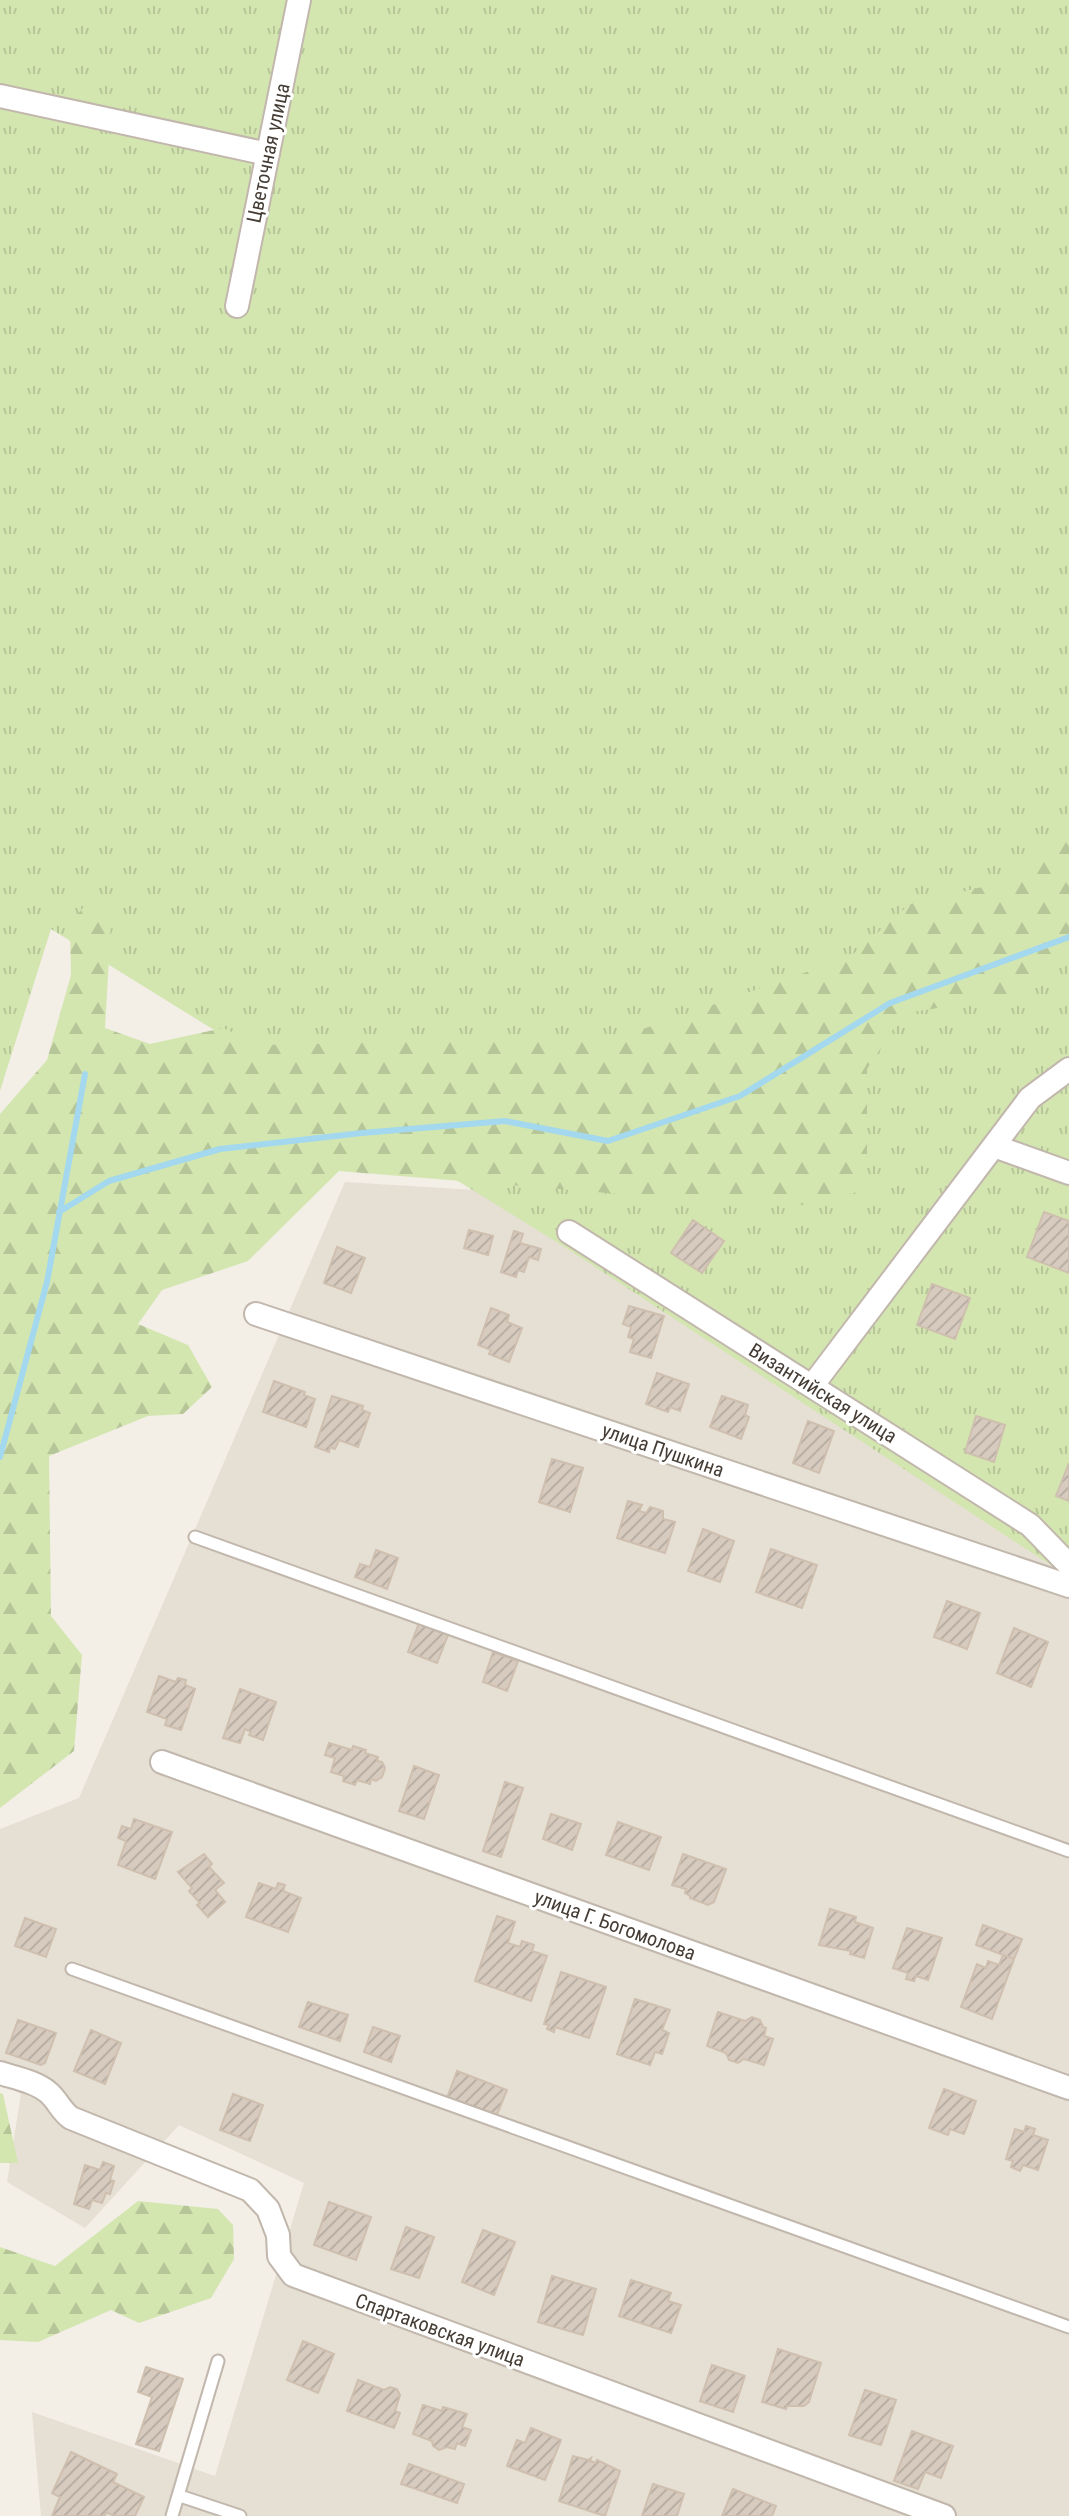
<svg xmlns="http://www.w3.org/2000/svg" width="1069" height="2516" font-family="'Roboto Condensed',sans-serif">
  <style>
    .residential { fill: #e6dfd4 }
    .grass { fill: url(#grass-tufts) }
    .forest { fill: url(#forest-firs) }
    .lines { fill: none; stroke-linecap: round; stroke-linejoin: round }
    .stream { stroke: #a3d8ee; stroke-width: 6 }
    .building { fill: url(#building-hatch); stroke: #cfbfaf; stroke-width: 2 }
    .lane-casing { stroke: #c1b7ac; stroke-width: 15 }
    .street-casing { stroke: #c1b7ac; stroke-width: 26 }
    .lane { stroke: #fff; stroke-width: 11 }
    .street { stroke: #fff; stroke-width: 22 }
    .labels { text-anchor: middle; stroke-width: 6; stroke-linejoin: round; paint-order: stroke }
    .street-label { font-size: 20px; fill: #453d35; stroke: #fff }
  </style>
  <defs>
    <pattern id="grass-tufts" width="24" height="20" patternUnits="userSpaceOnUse" patternTransform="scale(2)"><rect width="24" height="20" fill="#d3e6b0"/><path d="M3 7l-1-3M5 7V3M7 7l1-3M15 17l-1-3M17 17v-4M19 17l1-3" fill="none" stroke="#b6c698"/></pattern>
    <pattern id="forest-firs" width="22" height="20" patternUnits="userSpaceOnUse" patternTransform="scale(2)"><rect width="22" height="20" fill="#d3e6b0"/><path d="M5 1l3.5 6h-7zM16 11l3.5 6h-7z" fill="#b6c698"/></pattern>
    <pattern id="building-hatch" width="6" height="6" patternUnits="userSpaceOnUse" patternTransform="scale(2)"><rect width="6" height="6" fill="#d7cbbf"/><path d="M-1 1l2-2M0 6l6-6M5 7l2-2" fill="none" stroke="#baafa5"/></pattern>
  </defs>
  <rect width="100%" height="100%" fill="#f3eee6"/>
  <path class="residential" d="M 345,1182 L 491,1191 L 1069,1560 L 1069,2516 L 41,2516 L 32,2412 L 215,2476 L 304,2183 L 179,2125 L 85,2228 L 7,2182 L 21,2094 L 0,2083 L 0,1829 L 79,1798 Z"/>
  <path class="grass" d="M 0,0 L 1069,0 L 1069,1577 L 563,1246 L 51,929 L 0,1091 Z"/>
  <path class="forest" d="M 1069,819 L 1069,951 L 1005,998 L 904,1013 L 867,1069 L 867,1164 L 857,1192 L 804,1205 L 656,1197 L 339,1171 L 248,1261 L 162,1290 L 138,1324 L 188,1345 L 212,1387 L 183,1414 L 148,1416 L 49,1456 L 51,1616 L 82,1655 L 74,1751 L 0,1808 L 0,1114 L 47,1060 L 71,975 L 70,924 L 86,904 L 111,923 L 105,1028 L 150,1044 L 223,1028 L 261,1045 L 620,1037 L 850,957 L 910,904 L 1008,881 Z
    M 0,2093 L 3,2094 L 18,2163 L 0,2163 Z
    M 138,2201 L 218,2209 L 233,2225 L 234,2259 L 211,2298 L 139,2323 L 111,2310 L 38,2342 L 0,2340 L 0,2247 L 55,2266 Z"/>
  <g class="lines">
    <path class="stream" d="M 59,1212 L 109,1181 L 220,1149 L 362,1133 L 505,1121 L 608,1141 L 740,1096 L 890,1003 L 1069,937
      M 0,1457 L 47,1282 L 85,1074"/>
  </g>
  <path class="building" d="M 1044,1212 L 1069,1221 L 1069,1273 L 1027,1257 Z
    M 693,1220 L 724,1241 L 702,1273 L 671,1253 Z
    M 469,1230 L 493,1236 L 488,1255 L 464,1248 Z
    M 514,1231 L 523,1234 L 520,1243 L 541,1249 L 538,1260 L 529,1257 L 524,1272 L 518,1270 L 516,1277 L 501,1272 Z
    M 337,1247 L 365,1258 L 351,1293 L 324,1283 Z
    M 932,1284 L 970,1298 L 955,1339 L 917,1325 Z
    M 629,1306 L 664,1316 L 651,1358 L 630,1352 L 634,1339 L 628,1337 L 631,1327 L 623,1324 Z
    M 491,1308 L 509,1315 L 507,1322 L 522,1328 L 509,1362 L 489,1354 L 491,1350 L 478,1345 Z
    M 657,1373 L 689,1384 L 680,1411 L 670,1407 L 668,1412 L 646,1404 Z
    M 274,1381 L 305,1392 L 304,1395 L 315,1399 L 306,1427 L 263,1412 Z
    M 332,1396 L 363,1406 L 362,1410 L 370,1413 L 358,1447 L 339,1440 L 335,1449 L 330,1447 L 329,1452 L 315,1447 Z
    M 722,1396 L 748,1405 L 745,1415 L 749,1417 L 741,1439 L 710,1427 Z
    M 976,1416 L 1005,1425 L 994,1462 L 965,1452 Z
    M 808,1421 L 834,1431 L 819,1473 L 793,1463 Z
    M 552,1459 L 583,1468 L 570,1512 L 539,1502 Z
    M 1069,1463 L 1069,1501 L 1056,1496 Z
    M 628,1501 L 642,1505 L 639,1511 L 646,1513 L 650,1507 L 663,1511 L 663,1519 L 675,1522 L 665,1553 L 617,1538 Z
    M 703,1529 L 734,1541 L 720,1582 L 688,1571 Z
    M 771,1549 L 817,1565 L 802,1608 L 756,1592 Z
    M 376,1550 L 398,1558 L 387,1589 L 355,1577 L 360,1564 L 370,1567 Z
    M 947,1601 L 980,1613 L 967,1649 L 934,1637 Z
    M 419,1623 L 448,1635 L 437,1663 L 408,1652 Z
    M 1014,1628 L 1048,1642 L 1031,1687 L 997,1673 Z
    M 493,1652 L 518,1661 L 507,1691 L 483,1682 Z
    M 159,1676 L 176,1682 L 178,1678 L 186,1680 L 185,1685 L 195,1689 L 181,1730 L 165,1725 L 167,1719 L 147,1712 Z
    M 240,1689 L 276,1702 L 263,1740 L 249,1735 L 251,1732 L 245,1729 L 240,1743 L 223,1738 Z
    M 329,1743 L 352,1750 L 353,1746 L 366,1750 L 365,1753 L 378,1757 L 377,1761 L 382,1762 L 385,1768 L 382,1777 L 376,1781 L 371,1779 L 370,1784 L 357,1780 L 355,1785 L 343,1781 L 344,1776 L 331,1772 L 335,1758 L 325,1755 Z
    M 414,1766 L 439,1775 L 424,1819 L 399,1811 Z
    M 505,1782 L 523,1788 L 501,1857 L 483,1851 Z
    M 551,1814 L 581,1824 L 572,1850 L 543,1839 Z
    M 134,1819 L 172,1832 L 155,1879 L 118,1865 L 126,1841 L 118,1838 L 122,1826 L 131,1829 Z
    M 618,1822 L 661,1837 L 649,1870 L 606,1855 Z
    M 204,1854 L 212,1864 L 209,1867 L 224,1883 L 215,1890 L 225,1902 L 208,1917 L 197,1905 L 200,1903 L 189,1891 L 192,1888 L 178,1872 Z
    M 683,1854 L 726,1869 L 714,1902 L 708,1905 L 690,1898 L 690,1896 L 685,1893 L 686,1889 L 672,1885 Z
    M 259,1883 L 276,1889 L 278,1883 L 285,1885 L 283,1891 L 301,1898 L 288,1932 L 246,1917 Z
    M 830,1909 L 856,1917 L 855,1922 L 873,1928 L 864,1958 L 850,1954 L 851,1951 L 819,1945 Z
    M 497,1916 L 515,1922 L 508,1943 L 520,1947 L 522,1941 L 534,1945 L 532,1951 L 547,1956 L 531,2001 L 475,1981 Z
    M 25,1918 L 56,1929 L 46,1957 L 15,1946 Z
    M 983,1925 L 1022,1939 L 1014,1959 L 976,1945 Z
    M 907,1928 L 942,1938 L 928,1980 L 916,1976 L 914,1981 L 906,1979 L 908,1973 L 893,1968 Z
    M 1003,1955 L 1014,1959 L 992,2019 L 961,2007 L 977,1964 L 986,1968 L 988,1961 L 999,1965 Z
    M 561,1972 L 606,1987 L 589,2038 L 555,2027 L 554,2032 L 547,2029 L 549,2025 L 544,2024 Z
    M 635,1999 L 670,2010 L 662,2030 L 669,2033 L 662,2054 L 655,2052 L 650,2065 L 617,2054 Z
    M 308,2002 L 348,2015 L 340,2041 L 299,2027 Z
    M 718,2012 L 745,2021 L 752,2017 L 760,2020 L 763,2027 L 766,2028 L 764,2036 L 773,2039 L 764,2065 L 744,2059 L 738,2063 L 729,2060 L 726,2053 L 707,2046 Z
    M 18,2020 L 56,2033 L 45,2063 L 41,2065 L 6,2053 Z
    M 373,2027 L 400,2036 L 391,2062 L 364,2052 Z
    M 91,2030 L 121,2043 L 105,2084 L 74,2071 Z
    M 457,2071 L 507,2090 L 496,2117 L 447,2098 Z
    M 944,2089 L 976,2101 L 964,2134 L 950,2129 L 948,2135 L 929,2128 Z
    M 233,2094 L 263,2105 L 250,2141 L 220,2130 Z
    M 1026,2126 L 1035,2129 L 1033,2135 L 1048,2140 L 1038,2170 L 1023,2165 L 1020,2171 L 1011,2167 L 1013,2161 L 1006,2159 L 1015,2129 L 1024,2132 Z
    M 103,2162 L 114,2166 L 110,2180 L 114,2181 L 110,2194 L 106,2193 L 102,2203 L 92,2200 L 89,2209 L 74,2204 L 85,2165 L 100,2170 Z
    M 329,2202 L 371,2217 L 356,2260 L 314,2245 Z
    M 406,2227 L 434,2237 L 419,2278 L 391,2269 Z
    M 483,2230 L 515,2242 L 494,2295 L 462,2282 Z
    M 552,2276 L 596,2289 L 583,2335 L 538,2322 Z
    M 631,2280 L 671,2293 L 668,2301 L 681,2305 L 671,2333 L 619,2316 Z
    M 303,2341 L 334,2354 L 318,2393 L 287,2380 Z
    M 778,2349 L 821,2363 L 809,2402 L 804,2406 L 787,2406 L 786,2409 L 762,2402 Z
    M 712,2365 L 745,2376 L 733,2412 L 700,2401 Z
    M 146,2367 L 183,2379 L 159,2451 L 136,2444 L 152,2397 L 138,2392 Z
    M 358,2380 L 384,2390 L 390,2387 L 397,2389 L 400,2395 L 395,2411 L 400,2413 L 394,2428 L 347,2411 Z
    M 865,2390 L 896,2400 L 881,2445 L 849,2435 Z
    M 423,2405 L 442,2411 L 443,2407 L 467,2414 L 462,2427 L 471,2430 L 465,2446 L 457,2443 L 455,2449 L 447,2447 L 439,2450 L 433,2446 L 432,2441 L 413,2434 Z
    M 531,2428 L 561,2440 L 545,2480 L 507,2466 L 517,2440 L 525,2443 Z
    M 912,2431 L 953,2446 L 941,2478 L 925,2472 L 918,2489 L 894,2481 Z
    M 71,2452 L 117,2474 L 113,2482 L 144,2497 L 135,2516 L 114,2516 L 106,2512 L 105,2516 L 52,2516 L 60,2497 L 52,2493 Z
    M 573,2456 L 588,2460 L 591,2458 L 590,2461 L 596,2463 L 597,2460 L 620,2471 L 605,2516 L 559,2501 Z
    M 409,2464 L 464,2484 L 457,2503 L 401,2484 Z
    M 653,2484 L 684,2494 L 677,2516 L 642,2516 Z
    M 733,2489 L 776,2506 L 772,2516 L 722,2516 Z"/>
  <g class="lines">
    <g class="lane-casing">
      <path id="lane" d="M 195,1537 L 1069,1851
        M 72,1969 L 1069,2327
        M 180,2496 L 240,2516
        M 172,2516 L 218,2361"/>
    </g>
    <g class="street-casing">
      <path id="street" d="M 0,96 L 268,154
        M 237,306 L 299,0
        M 994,1146 L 1069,1173
        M 569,1232 L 1030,1525 L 1069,1565
        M 256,1314 L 1069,1586
        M 812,1386 L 1030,1098 L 1069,1069
        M 162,1762 L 1069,2088
        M 0,2073 C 16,2078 37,2082 49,2093 C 58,2101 61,2111 71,2118 L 250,2190 L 268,2209 L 278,2235 L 279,2256 L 293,2275 L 944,2516"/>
    </g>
    <use href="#lane" class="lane"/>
    <use href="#street" class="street"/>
  </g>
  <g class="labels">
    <g class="street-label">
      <text transform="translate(268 153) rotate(-78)" y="7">Цветочная улица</text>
      <text transform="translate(823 1393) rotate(32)" y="7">Византийская улица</text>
      <text transform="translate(663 1450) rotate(19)" y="7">улица Пушкина</text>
      <text transform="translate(615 1925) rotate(20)" y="7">улица Г. Богомолова</text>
      <text transform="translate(440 2330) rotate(20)" y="7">Спартаковская улица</text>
    </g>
  </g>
</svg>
